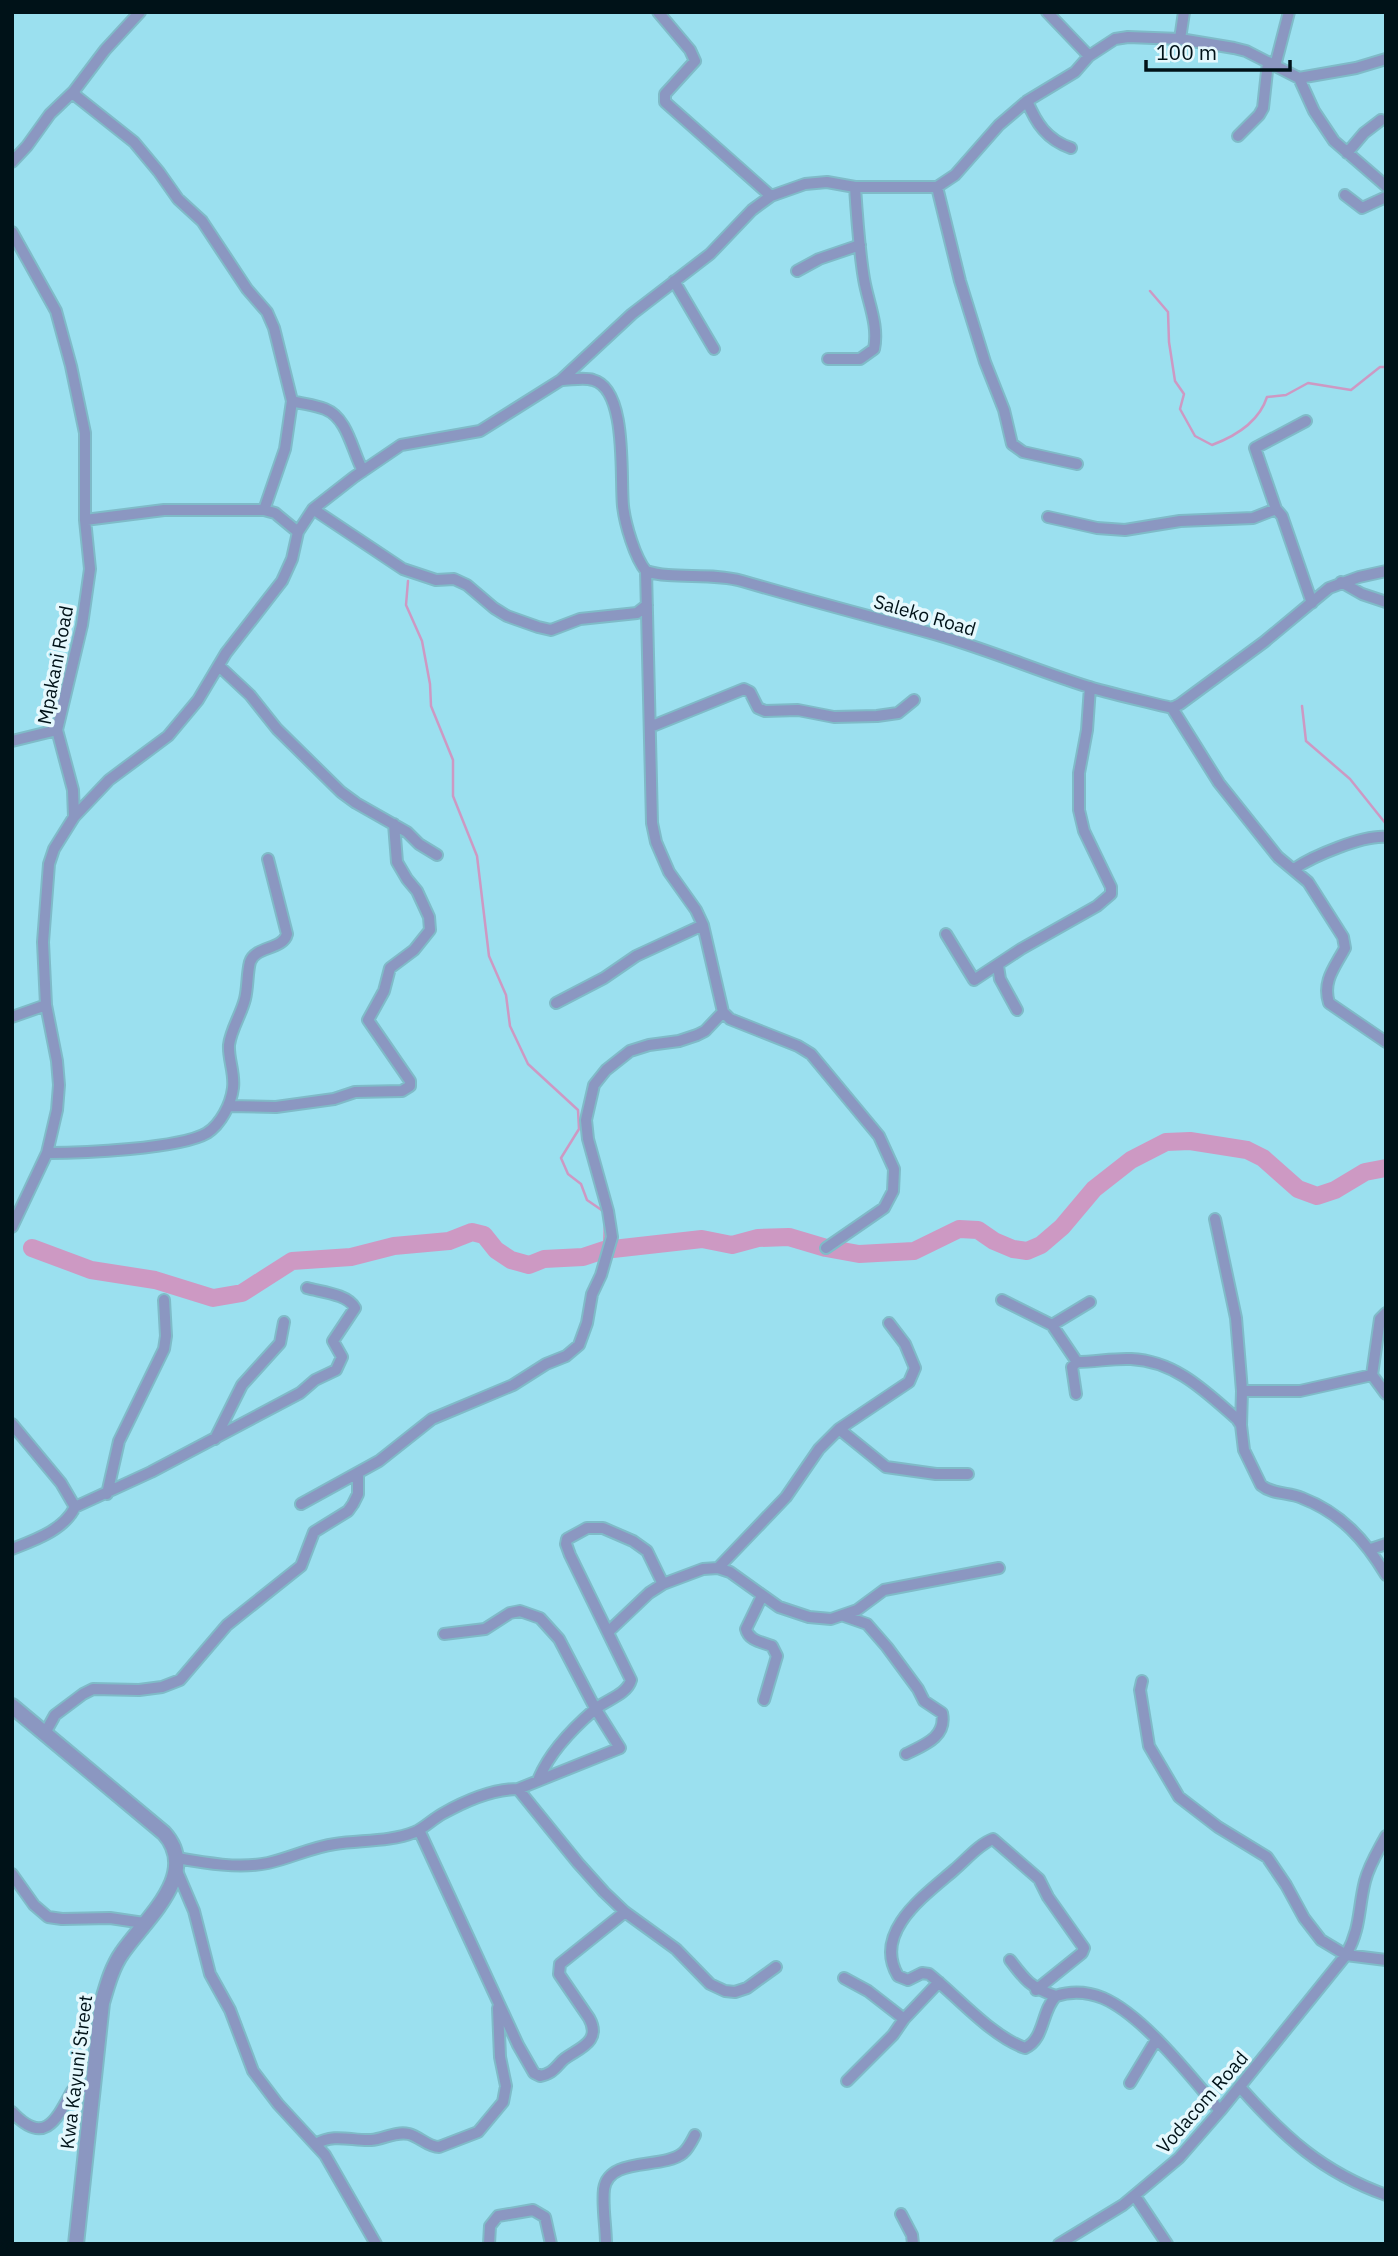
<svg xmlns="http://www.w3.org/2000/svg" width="1398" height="2256" font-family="'IBM Plex Sans',sans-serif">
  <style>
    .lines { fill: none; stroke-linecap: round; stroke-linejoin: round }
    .stream { stroke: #cd99c3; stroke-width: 2.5 }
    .river { stroke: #cd99c3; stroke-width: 18 }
    .minor-casing { stroke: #7fbbc8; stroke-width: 14 }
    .tertiary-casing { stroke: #7fbbc8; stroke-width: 18 }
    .minor { stroke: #8b97c1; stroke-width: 10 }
    .tertiary { stroke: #8b97c1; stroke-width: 14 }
    .labels { text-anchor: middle; stroke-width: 7; stroke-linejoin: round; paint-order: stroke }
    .street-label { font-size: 19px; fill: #001218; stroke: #e5f8fd }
  </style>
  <rect width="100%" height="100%" fill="#9be0ef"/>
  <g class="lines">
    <path class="stream" d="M 1150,291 L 1168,312 L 1169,342 L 1175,381 L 1184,394 L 1180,409 L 1195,436 L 1212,445 C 1236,436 1259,422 1267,397 L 1286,395 L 1308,383 L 1351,390 L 1380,367 L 1386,367
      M 408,581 L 406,605 L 422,641 L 430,684 L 431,706 L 453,760 L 453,796 L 477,856 L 489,956 L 506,995 L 510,1026 L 528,1064 L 578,1110 L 579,1129 L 561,1158 L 568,1174 L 581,1184 L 587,1200 L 603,1211
      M 1302,706 L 1306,741 L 1350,779 L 1386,824
      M 604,1248 L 605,1220"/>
    <path class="river" d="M 32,1248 L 91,1270 L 155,1280 L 213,1298 L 242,1293 L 292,1261 L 351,1257 L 394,1246 L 449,1241 L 472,1232 L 484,1235 L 496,1250 L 511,1260 L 529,1265 L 544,1259 L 583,1257 L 604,1250 L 702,1239 L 732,1245 L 758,1238 L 789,1237 L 826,1248 L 859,1254 L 914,1251 L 959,1229 L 978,1230 L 994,1241 L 1013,1249 L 1027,1251 L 1041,1245 L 1062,1227 L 1094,1189 L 1131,1160 L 1166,1142 L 1190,1141 L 1247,1150 L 1263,1158 L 1298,1189 L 1317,1196 L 1335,1190 L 1365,1172 L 1386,1168"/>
    <g class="minor-casing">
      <path id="minor" d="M 140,12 L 105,50 L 74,91 L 76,96 L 134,142 L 159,172 L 178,199 L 202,221 L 247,289 L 267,312 L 274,328 L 292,401 L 285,449 L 264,510
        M 658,12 L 690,50 L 695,61 L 665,94 L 665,102 L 771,196
        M 1047,12 L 1089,56
        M 1180,39 L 1184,12
        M 1275,66 L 1289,12
        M 1299,78 L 1314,111 L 1334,141 L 1386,186
        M 1027,101 C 1036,123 1047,140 1071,148
        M 1238,136 L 1259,115 L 1263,108 L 1268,62
        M 1347,153 L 1364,133 L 1381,120
        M 12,162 L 27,146 L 50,114 L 74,91
        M 937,187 L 960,281 L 985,362 L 1004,410 L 1012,444 L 1023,452 L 1077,464
        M 1345,195 L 1362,208 L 1386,197
        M 12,232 L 56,311 L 71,366 L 85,433 L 85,520 L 90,569 L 82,625 L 57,730 L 73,790 L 74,817 L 54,849 L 49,864 L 43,942 L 46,1005 L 57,1061 L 59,1085 L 57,1110 L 47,1153 L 12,1227
        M 797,271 L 819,259 L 860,245
        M 674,281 L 714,349
        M 828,359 L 860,359 L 874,349 C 879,325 868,303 864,279 C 859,249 857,218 855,187
        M 561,380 C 571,380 584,377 593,380 C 628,389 620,478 623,506 C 625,524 635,558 646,571 C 673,580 710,572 742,581 C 803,599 865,615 927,632 C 982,647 1035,670 1089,687 C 1116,695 1144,701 1172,708 L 1180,704 L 1264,642 L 1329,588 L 1359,577 L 1386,571
        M 292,401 C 303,404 314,405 325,409 C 348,418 352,451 363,471
        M 313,509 L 403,569 L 436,580 L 454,579 L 467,585 L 494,608 L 507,616 L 538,627 L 551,630 L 580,619 L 637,613 L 647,605
        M 1276,509 L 1255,448 L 1306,421
        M 1048,517 L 1097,528 L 1125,530 L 1180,521 L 1253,518 L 1276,509 L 1282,516 L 1312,603
        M 85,520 L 164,510 L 264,510 L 275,513 L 298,532
        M 646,571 L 652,823 L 656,842 L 669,872 L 696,910 L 703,925 L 723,1012 L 730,1019 L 798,1046 L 811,1054 L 879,1136 L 894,1169 L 893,1191 L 884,1208 L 826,1248
        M 1341,582 L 1362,594 L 1386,602
        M 219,666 L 250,695 L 277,729 L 341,792 L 356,803 L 407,832 L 419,844 L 437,855
        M 1172,708 L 1219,783 L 1278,857 L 1308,882 L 1343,937 L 1345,948 C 1335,967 1322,981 1329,1003 L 1386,1042
        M 650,727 L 744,689 L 750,692 L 758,708 L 765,711 L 798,710 L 834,717 L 877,716 L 898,713 L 914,700
        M 12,741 L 57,730
        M 74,817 L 109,780 L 168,736 L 198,700 L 226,653 L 282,581 L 292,559 L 298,532 L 313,509 L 354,477 L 401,445 L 480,431 L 561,380 L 632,314 L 710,254 L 752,210 L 771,196 L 805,184 L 827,182 L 855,187 L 937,187 L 955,175 L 999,125 L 1027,101 L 1075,72 L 1089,56 L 1115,39 L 1128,37 L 1180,39 L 1234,48 L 1246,51 L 1299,78 L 1356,68 L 1386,59
        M 1294,869 C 1313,856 1363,835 1386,837
        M 946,934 L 974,980 L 1021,949 L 1097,906 L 1111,894 L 1111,887 L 1084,831 L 1079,810 L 1079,773 L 1087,730 L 1090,687
        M 998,966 L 1000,979 L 1017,1010
        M 556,1003 L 604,978 L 636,956 L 703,925
        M 12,1017 L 46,1005
        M 228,1106 L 276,1107 L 334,1099 L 355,1092 L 402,1091 L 410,1086 L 410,1081 L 368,1020 L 384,991 L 390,968 L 414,950 L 430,930 L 429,917 L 417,891 L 407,879 L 397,862 L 394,824
        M 47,1153 C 81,1153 180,1149 207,1133 C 221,1124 231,1104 233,1088 C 235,1073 228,1059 229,1045 C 231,1029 241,1015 245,999 C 248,987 247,973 250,962 C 255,946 283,950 287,934 L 268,859
        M 1215,1219 L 1236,1318 L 1242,1391 L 1241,1425
        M 1002,1300 L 1052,1325 L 1077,1362
        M 1386,1313 L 1380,1319 L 1372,1375 L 1386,1394
        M 1052,1325 L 1090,1302
        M 1242,1391 L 1300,1391 L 1372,1375
        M 1076,1394 L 1072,1367 L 1077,1362 C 1095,1362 1114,1358 1131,1359 C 1176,1361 1206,1392 1237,1419 L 1241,1425 L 1244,1450 L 1261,1485 C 1273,1495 1289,1492 1302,1498 C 1341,1513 1365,1540 1386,1575
        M 12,1424 L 61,1483 L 75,1507 C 64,1530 35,1540 12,1549
        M 839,1429 L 886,1467 L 936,1474 L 968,1474
        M 215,1439 L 242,1385 L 280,1343 L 284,1322
        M 107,1494 L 119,1441 L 164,1349 L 166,1336 L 164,1300
        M 301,1504 L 379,1461 L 432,1419 L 513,1385 L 546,1364 L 566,1356 L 579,1345 L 587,1323 L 592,1294 L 601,1275 L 612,1237 L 608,1211 L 588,1139 L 586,1120 L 594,1085 L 606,1070 L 630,1051 L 649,1045 L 679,1041 L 697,1035 L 705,1031 L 723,1012
        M 75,1507 L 151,1472 L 300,1393 L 315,1380 L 336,1370 L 342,1357 L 333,1341 L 355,1308 C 348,1294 321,1292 307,1288
        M 1371,1549 L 1386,1544
        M 718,1568 L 786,1497 L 819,1449 L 839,1429 L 909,1382 L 915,1368 L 905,1344 L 889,1323
        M 762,1596 L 746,1629 C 749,1641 762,1642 772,1646 L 777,1656 L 764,1700
        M 844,1616 L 867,1624 L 887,1647 L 918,1689 L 924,1701 L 942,1713 C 947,1737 924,1745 906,1754
        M 609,1631 L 649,1593 L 663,1584 L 703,1569 L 718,1568 L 730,1572 L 779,1607 L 809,1617 L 831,1619 L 857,1610 L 884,1590 L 999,1568
        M 444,1634 L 485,1629 L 510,1613 L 520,1611 L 540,1618 L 559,1639 L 595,1708 L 620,1748 L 518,1789
        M 1142,1681 L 1140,1690 L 1149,1746 L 1179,1797 L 1218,1827 L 1267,1857 L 1286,1885 L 1304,1918 L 1321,1940 L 1346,1955 L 1386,1960
        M 45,1733 L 55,1715 L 83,1694 L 93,1689 L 139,1690 L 162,1687 L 180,1680 L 227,1625 L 301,1566 L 314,1532 L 348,1511 L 353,1504 L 358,1494 L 358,1474
        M 539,1778 C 550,1752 572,1729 594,1710 C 605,1700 627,1695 631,1680 L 570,1555 L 566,1544 L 567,1539 L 587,1528 L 603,1528 L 633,1541 L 647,1551 L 663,1584
        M 419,1830 L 518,2045 L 534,2073 L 540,2076 C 552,2074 555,2068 563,2060 C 576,2049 603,2043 589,2018 L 559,1974 L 560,1964 L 625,1912
        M 177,1858 C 205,1863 239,1869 268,1863 C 291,1858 312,1847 335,1844 C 362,1840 390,1842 415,1832 C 424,1828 433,1819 442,1814 C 465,1801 491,1789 518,1789 L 578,1863 L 604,1892 L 625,1912 L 676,1949 L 710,1984 L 725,1991 L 735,1992 L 747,1988 L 776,1967
        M 177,1871 L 194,1911 L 210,1974 L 230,2010 L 253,2071 L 278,2104 L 325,2155 L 376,2244
        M 12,1874 L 34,1905 L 48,1917 L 62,1919 L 110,1918 L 144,1923
        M 1010,1960 C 1025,1980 1031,1988 1056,1996
        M 844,1978 L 868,1991 L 904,2019 L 939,1982
        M 1036,1990 L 1082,1953 L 1084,1948 L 1048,1897 L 1039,1879 L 993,1839 C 979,1844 966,1860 954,1870 C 925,1895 872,1932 898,1976 L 908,1980 L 922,1973 L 929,1974 C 958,1997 991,2036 1025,2048 C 1045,2039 1041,2011 1056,1996 C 1071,1991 1088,1992 1103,1998 C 1143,2015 1192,2078 1220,2111
        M 847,2081 L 893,2035 L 904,2019
        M 1130,2083 L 1156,2040
        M 1240,2087 C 1284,2137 1322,2172 1386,2195
        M 12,2112 C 44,2146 56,2121 72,2091 L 82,2087 L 92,2087
        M 316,2144 C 334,2133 352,2141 371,2140 C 384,2139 395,2131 409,2134 C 420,2137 428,2147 439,2147 L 478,2132 L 503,2102 L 506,2086 L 500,2057 L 498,2008
        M 1135,2196 L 1167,2244
        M 901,2214 L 912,2235 L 913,2244
        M 489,2244 L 490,2226 L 498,2216 L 533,2210 L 545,2217 L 551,2244
        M 606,2244 C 606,2226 602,2206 604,2189 C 609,2156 662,2170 683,2153 C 688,2149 692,2141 695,2135
        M 1059,2244 L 1123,2205 L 1179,2158 L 1220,2111 L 1346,1955 C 1361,1928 1358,1909 1365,1881 C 1369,1865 1378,1851 1386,1836"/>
    </g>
    <g class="tertiary-casing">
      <path id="tertiary" d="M 12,1706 L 164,1833 C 201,1874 145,1919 122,1953 C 112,1967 107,1986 102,2003 L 76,2244"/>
    </g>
    <use href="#minor" class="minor"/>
    <use href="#tertiary" class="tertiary"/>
  </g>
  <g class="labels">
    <g class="street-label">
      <text transform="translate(925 615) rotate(16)" y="7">Saleko Road</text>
      <text transform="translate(55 665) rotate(-79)" y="7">Mpakani Road</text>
      <text transform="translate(76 2072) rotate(-83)" y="7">Kwa Kayuni Street</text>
      <text transform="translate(1202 2102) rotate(-49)" y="7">Vodacom Road</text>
    </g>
  </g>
  <rect width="1398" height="2256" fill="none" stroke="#001218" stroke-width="28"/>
  <path d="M1146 60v10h144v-10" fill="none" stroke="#001218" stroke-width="3.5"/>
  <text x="1156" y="60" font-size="21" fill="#001218" stroke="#e5f8fd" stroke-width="5" paint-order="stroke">100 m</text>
</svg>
